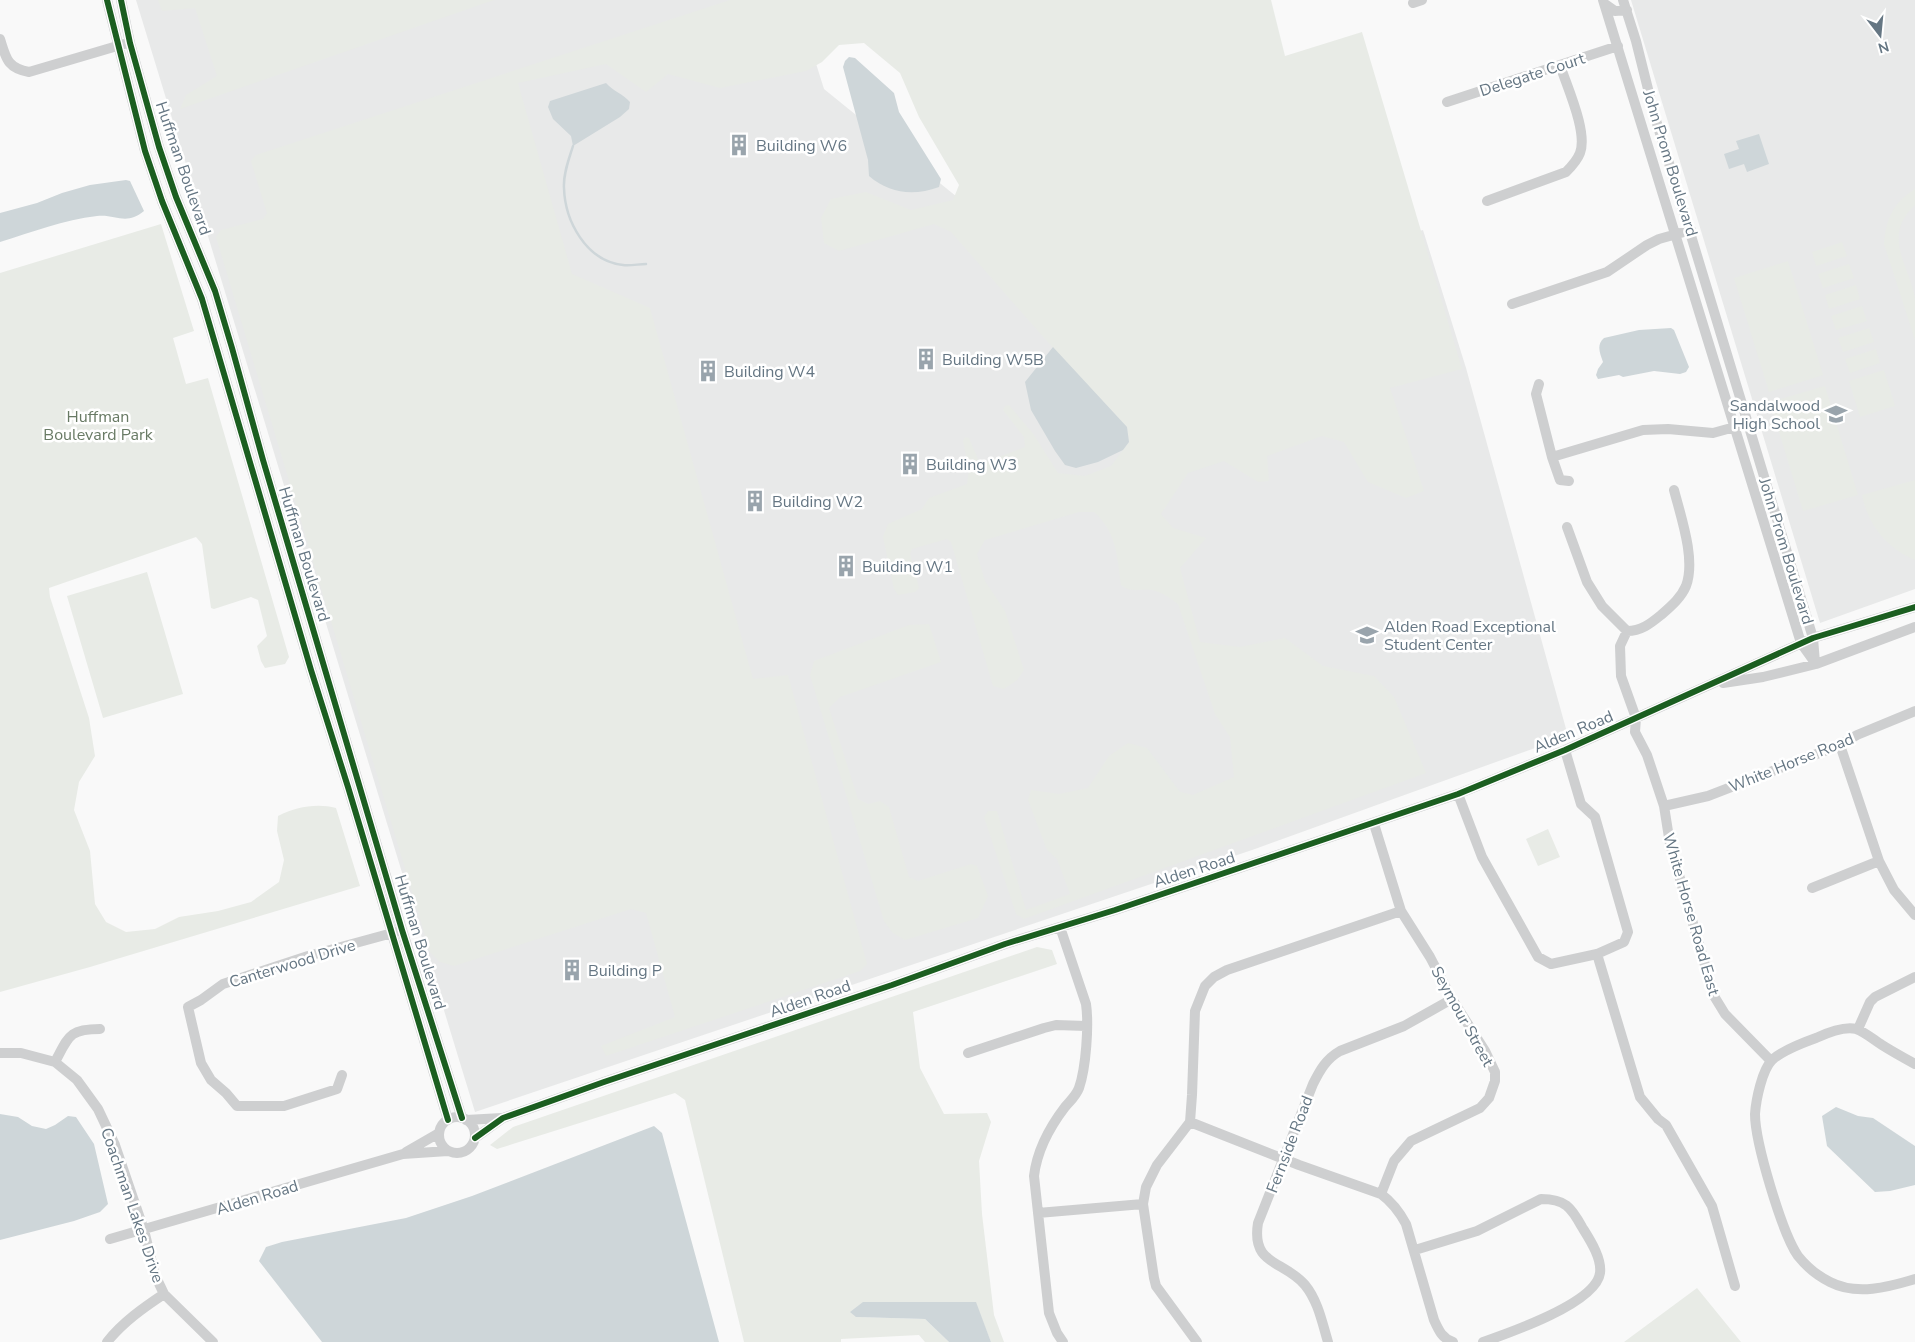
<svg xmlns="http://www.w3.org/2000/svg" width="1915" height="1342" font-family="'Nunito Sans',sans-serif">
  <style>
    .built { fill: #e8e9e9 }
    .green { fill: #e8ebe6 }
    .water { fill: #ced6d9 }
    .lines { fill: none; stroke-linecap: round; stroke-linejoin: round }
    .stream { stroke: #ced6d9; stroke-width: 2.5 }
    .minor { stroke: #cecfd0; stroke-width: 10 }
    .cycleway-casing { stroke: #fff; stroke-width: 9 }
    .cycleway { stroke: #1b5e20; stroke-width: 6 }
    .labels { text-anchor: middle; stroke-width: 5; stroke-linejoin: round; paint-order: stroke }
    .street-label { font-size: 16px; fill: #657683; stroke: #fff }
    .poi-label { font-size: 16px; fill: #657683; stroke: #fff; text-anchor: start }
    .park-label { font-size: 16px; fill: #687a64; stroke: #fff }
  </style>
  <rect width="100%" height="100%" fill="#f9f9f9"/>
  <path class="built" d="M 136,0 L 796,0 L 824,89 L 1106,318 L 1423,230 L 1466,368 L 1568,736 L 1255,849 L 475,1112 Z
    M 1631,0 L 1915,0 L 1915,589 L 1820,623 Z"/>
  <path class="green" d="M 158,0 L 494,0 L 180,109 L 186,95 L 217,76 L 195,8 L 162,11 Z
    M 730,0 L 1271,0 L 1285,56 L 1362,32 L 1462,369 L 1390,388 L 1424,491 L 1406,498 L 1368,482 L 1344,442 L 1322,436 L 1267,456 L 1269,481 L 1258,482 L 1224,461 L 1188,473 L 1161,514 L 1173,528 L 1206,538 L 1180,568 L 1200,642 L 1240,647 L 1285,638 L 1323,666 L 1374,676 L 1394,697 L 1426,773 L 1024,919 L 1016,914 L 984,817 L 988,811 L 997,811 L 1026,910 L 1070,894 L 1057,859 L 1047,850 L 1028,800 L 1031,790 L 1059,794 L 1088,788 L 1109,756 L 1128,743 L 1147,748 L 1180,792 L 1193,795 L 1234,777 L 1230,737 L 1215,714 L 1178,604 C 1170,598 1162,592 1152,590 C 1139,588 1133,594 1121,585 C 1117,557 1117,532 1094,512 L 1079,512 L 985,540 L 977,554 L 985,581 L 1005,611 L 1024,670 L 1017,680 L 1004,689 L 993,686 L 951,542 L 947,539 L 912,549 L 910,554 L 919,588 L 915,592 L 898,595 L 894,589 L 883,537 L 888,524 L 922,509 L 929,498 L 967,484 L 969,470 L 963,441 L 965,437 L 969,438 L 980,464 L 1025,447 L 1024,437 L 1003,410 L 1005,406 L 1009,405 L 1034,435 L 1058,473 L 1085,476 L 1111,466 L 1129,442 L 1127,427 L 1046,340 L 951,232 L 934,224 L 839,251 L 824,243 L 821,218 L 831,199 L 866,192 L 911,210 L 953,200 L 959,185 L 919,117 L 900,73 L 864,43 L 839,45 L 822,62 L 806,71 L 720,88 L 668,74 L 646,92 L 606,64 L 518,83 L 572,274 L 650,308 L 753,679 L 788,675 L 867,964 L 860,971 L 606,1056 L 601,1046 L 675,1017 L 646,913 L 631,909 L 454,966 L 440,962 L 430,952 L 216,237 L 221,230 L 263,219 L 267,213 L 251,161 L 256,155 Z
    M 1915,189 L 1915,205 C 1882,236 1908,263 1915,298 C 1915,311 1915,327 1915,340 L 1884,244 C 1886,219 1893,203 1915,189 Z
    M 161,224 L 194,331 L 173,338 L 186,384 L 208,378 L 289,657 L 285,664 L 265,668 L 261,661 L 257,646 L 267,636 L 258,600 L 251,597 L 214,609 L 211,608 L 202,544 L 196,537 L 49,588 L 50,597 L 89,718 L 95,756 L 79,782 L 74,810 L 90,851 L 95,904 L 106,922 L 126,932 L 155,929 L 179,917 L 218,911 L 251,902 L 279,882 L 284,860 L 277,831 L 278,816 C 295,807 317,803 336,808 L 360,886 L 90,967 L 0,992 L 0,273 Z
    M 1842,242 L 1847,256 L 1816,266 L 1812,252 Z
    M 1788,261 L 1823,375 L 1769,392 L 1734,278 Z
    M 1849,264 L 1854,278 L 1823,288 L 1818,274 Z
    M 1856,285 L 1860,299 L 1829,309 L 1825,295 Z
    M 1862,306 L 1867,321 L 1836,330 L 1831,316 Z
    M 1869,328 L 1874,342 L 1843,352 L 1838,338 Z
    M 1876,349 L 1880,363 L 1850,373 L 1845,359 Z
    M 1884,370 L 1895,406 L 1860,417 L 1849,381 Z
    M 1825,386 L 1858,495 L 1803,511 L 1770,402 Z
    M 1915,480 L 1915,560 C 1887,548 1868,525 1862,495 Z
    M 147,572 L 183,694 L 103,718 L 67,596 Z
    M 929,624 L 941,662 L 840,697 L 829,708 L 858,799 L 868,804 L 880,801 L 889,807 L 909,877 L 918,881 L 971,864 L 977,866 L 988,896 L 978,918 L 905,940 L 893,933 L 884,921 L 810,675 L 814,661 L 909,625 Z
    M 1548,829 L 1560,857 L 1538,866 L 1526,839 Z
    M 1037,947 L 1052,950 L 1057,964 L 913,1012 L 920,1068 L 944,1114 L 987,1113 L 991,1122 L 979,1161 L 982,1214 L 994,1315 L 1004,1342 L 991,1342 L 975,1302 L 864,1302 L 856,1317 L 925,1319 L 949,1342 L 925,1342 L 919,1335 L 841,1339 L 841,1342 L 744,1342 L 685,1100 L 675,1093 L 497,1149 L 490,1145 L 513,1127 Z
    M 1697,1288 L 1741,1342 L 1624,1342 Z"/>
  <path class="water" d="M 849,57 L 855,58 L 894,93 L 899,112 L 941,179 L 939,187 C 914,196 890,194 869,176 L 868,160 L 843,67 L 845,61 Z
    M 606,83 C 613,91 623,94 630,102 L 629,109 L 620,117 L 573,146 L 571,136 L 553,119 L 548,107 L 550,101 Z
    M 1759,134 L 1769,164 L 1747,172 L 1744,164 L 1729,169 L 1724,154 L 1739,149 L 1736,141 Z
    M 126,180 L 130,181 L 144,211 C 126,226 116,214 97,216 C 64,220 32,232 0,242 L 0,213 L 37,203 L 62,193 L 90,185 Z
    M 1671,328 L 1674,330 L 1689,367 L 1686,372 L 1680,374 L 1654,371 L 1623,377 L 1619,375 L 1598,379 L 1596,375 L 1598,369 L 1603,362 C 1600,353 1596,345 1604,338 L 1639,330 Z
    M 1053,347 L 1127,427 L 1129,442 L 1123,450 L 1098,462 L 1076,468 L 1065,465 L 1055,451 L 1031,410 L 1025,382 Z
    M 1836,1107 L 1858,1116 L 1873,1118 L 1915,1146 L 1915,1185 L 1890,1191 L 1875,1192 L 1827,1146 L 1822,1116 Z
    M 0,1114 L 18,1117 L 32,1126 L 46,1129 L 55,1125 L 68,1116 L 76,1117 L 94,1144 L 108,1204 L 100,1212 L 74,1221 L 0,1240 Z
    M 654,1126 L 662,1133 L 719,1342 L 322,1342 L 259,1261 L 266,1247 L 282,1242 L 406,1218 L 472,1196 Z
    M 863,1302 L 976,1302 L 991,1342 L 949,1342 L 925,1319 L 856,1317 L 850,1312 Z"/>
  <g class="lines">
    <path class="stream" d="M 573,146 C 569,159 563,174 564,188 C 565,221 586,261 623,265 C 630,266 639,264 646,264"/>
    <path class="minor" d="M 107,0 L 145,151 L 162,201 L 202,299 L 311,670 L 348,787 L 448,1120
      M 121,0 L 130,43 L 159,147 L 176,197 L 215,291 L 232,348 L 263,460 L 402,930 L 462,1118
      M 1603,0 L 1801,643 L 1816,664
      M 1623,0 L 1636,41 L 1655,117 L 1813,638 L 1815,663
      M 1413,3 L 1422,0
      M 1605,4 L 1615,11 L 1627,10
      M 0,39 C 6,58 7,68 29,72 L 124,44
      M 1447,102 L 1618,46
      M 1487,201 L 1566,172 C 1571,167 1577,161 1580,153 C 1588,132 1567,87 1560,65
      M 1512,304 L 1607,272 L 1647,245 L 1659,239 L 1691,230
      M 1539,384 L 1536,394 L 1552,457 L 1560,480 L 1569,481
      M 1552,457 L 1643,430 L 1668,429 L 1713,433 L 1749,423
      M 1567,527 L 1587,582 L 1602,606 L 1627,631
      M 1627,631 L 1620,646 L 1621,676 L 1636,718 L 1635,732 L 1647,755 L 1664,806 L 1670,844 L 1714,996 L 1725,1014 L 1771,1061
      M 1627,631 C 1641,631 1650,624 1661,615 C 1670,607 1681,598 1686,586 C 1696,560 1681,517 1674,490
      M 1723,683 L 1763,677 L 1816,664 L 1915,627
      M 1840,745 L 1879,861 L 1894,890 L 1915,915
      M 1458,794 L 1482,857 L 1538,957 L 1551,964 L 1597,954 L 1624,942 L 1628,932 L 1595,817 L 1581,804 L 1565,750
      M 1664,806 L 1708,796 L 1840,745 L 1857,735 L 1915,711
      M 1374,824 L 1401,911 L 1430,957 L 1452,999 L 1485,1051 L 1495,1072 L 1495,1081 L 1489,1098 L 1480,1108 L 1411,1141 L 1394,1161 L 1381,1194
      M 1812,888 L 1879,861
      M 1060,927 L 1086,1004 C 1089,1025 1086,1068 1079,1088 C 1076,1096 1070,1101 1065,1107 C 1049,1128 1037,1150 1034,1176 L 1049,1313 L 1057,1333 L 1063,1342
      M 1597,954 L 1640,1097 L 1658,1119 L 1666,1125 L 1712,1206 L 1735,1286
      M 1858,1029 L 1870,1002 L 1875,997 L 1915,977
      M 0,1053 L 21,1053 L 55,1062 L 77,1080 L 98,1109 L 115,1145 L 144,1230 L 155,1275 L 164,1294 L 213,1342
      M 968,1053 L 1044,1028 L 1056,1025 L 1086,1026
      M 55,1062 C 69,1036 69,1029 100,1029
      M 1915,1064 C 1904,1058 1893,1052 1882,1045 C 1874,1040 1865,1032 1856,1029 C 1844,1026 1827,1033 1816,1038 C 1802,1043 1783,1050 1772,1060 C 1762,1070 1756,1100 1755,1114 C 1755,1142 1782,1233 1798,1256 C 1806,1266 1818,1276 1830,1282 C 1857,1296 1888,1287 1915,1279
      M 342,1075 L 337,1089 L 284,1106 L 237,1106 L 226,1093 L 211,1080 L 201,1063 L 188,1007 L 201,1000 L 223,984 L 308,956 L 396,932
      M439 1135a18 18 0 1 1 36 0a18 18 0 1 1-36 0Z
      M 466,1120 L 502,1118
      M 1190,1122 L 1299,1165 L 1381,1194 C 1392,1202 1399,1211 1406,1224 L 1434,1320 C 1439,1331 1442,1338 1453,1342
      M 475,1138 L 503,1118 L 604,1082 L 892,985 L 1005,944 L 1115,910 L 1458,794 L 1565,750 L 1813,638 L 1915,607
      M 406,1152 L 439,1133
      M 1038,1213 L 1143,1204
      M 110,1239 L 403,1154 L 448,1151
      M 1415,1250 L 1477,1231 L 1541,1199 C 1565,1199 1571,1207 1582,1227 C 1590,1240 1602,1258 1600,1273 C 1596,1303 1509,1333 1483,1342
      M 107,1342 C 123,1322 143,1308 164,1294
      M 1197,1342 L 1156,1286 L 1154,1278 L 1143,1204 L 1146,1187 L 1157,1165 L 1190,1122 L 1192,1095 L 1195,1011 L 1205,986 L 1214,977 L 1227,970 L 1401,911
      M 1328,1342 C 1322,1322 1318,1301 1305,1285 C 1284,1260 1251,1266 1258,1223 L 1313,1084 C 1320,1070 1326,1059 1340,1051 L 1404,1026 L 1452,999"/>
    <g class="cycleway-casing">
      <path id="cycleway" d="M 107,0 L 145,151 L 162,201 L 202,299 L 311,670 L 348,787 L 448,1120
        M 121,0 L 130,43 L 159,147 L 176,197 L 215,291 L 232,348 L 263,460 L 402,930 L 462,1118
        M 475,1138 L 503,1118 L 604,1082 L 892,985 L 1005,944 L 1115,910 L 1458,794 L 1565,750 L 1813,638 L 1915,607"/>
    </g>
    <use href="#cycleway" class="cycleway"/>
  </g>
  <defs>
    <g id="building-bare" transform="scale(1.725)"><path d="M-4-6H4V6H1V3H-1V6H-4ZM-2.5-4.3h1.7v1.8h-1.7ZM.8-4.3h1.7v1.8H.8ZM-2.5-1h1.7V.8h-1.7ZM.8-1h1.7V.8H.8Z" fill="#99a4ac" stroke="#fff" stroke-width="2.5" paint-order="stroke"/></g>
    <g id="school-bare" transform="scale(1.725)"><path d="M0-5L7-2L0 1L-7-2ZM-4 1L0 2.5L4 1V4Q0 6-4 4Z" fill="#99a4ac" stroke="#fff" stroke-width="2.5" paint-order="stroke"/></g>
  </defs>
  <g fill-rule="evenodd">
    <use href="#building-bare" x="739" y="145"/>
    <use href="#building-bare" x="926" y="359"/>
    <use href="#building-bare" x="708" y="371"/>
    <use href="#school-bare" x="1836" y="414"/>
    <use href="#building-bare" x="910" y="464"/>
    <use href="#building-bare" x="755" y="501"/>
    <use href="#building-bare" x="846" y="566"/>
    <use href="#school-bare" x="1367" y="635"/>
    <use href="#building-bare" x="572" y="970"/>
  </g>
  <g class="labels">
    <g class="street-label">
      <text transform="translate(1532 74) rotate(-18)" y="6">Delegate Court</text>
      <text transform="translate(1671 163) rotate(73)" y="6">John Prom Boulevard</text>
      <text transform="translate(184 168) rotate(71)" y="6">Huffman Boulevard</text>
      <text transform="translate(1787 551) rotate(73)" y="6">John Prom Boulevard</text>
      <text transform="translate(305 554) rotate(73)" y="6">Huffman Boulevard</text>
      <text transform="translate(1573 731) rotate(-23)" y="6">Alden Road</text>
      <text transform="translate(1791 762) rotate(-22)" y="6">White Horse Road</text>
      <text transform="translate(1194 869) rotate(-18)" y="6">Alden Road</text>
      <text transform="translate(1692 914) rotate(74)" y="6">White Horse Road East</text>
      <text transform="translate(421 942) rotate(73)" y="6">Huffman Boulevard</text>
      <text transform="translate(292 963) rotate(-17)" y="6">Canterwood Drive</text>
      <text transform="translate(810 998) rotate(-19)" y="6">Alden Road</text>
      <text transform="translate(1463 1016) rotate(61)" y="6">Seymour Street</text>
      <text transform="translate(1289 1144) rotate(-69)" y="6">Fernside Road</text>
      <text transform="translate(257 1197) rotate(-17)" y="6">Alden Road</text>
      <text transform="translate(133 1205) rotate(71)" y="6">Coachman Lakes Drive</text>
    </g>
    <g class="poi-label">
      <text x="756" y="151">Building W6</text>
      <text x="942" y="365">Building W5B</text>
      <text x="724" y="377">Building W4</text>
      <text x="1820" y="411" text-anchor="end">Sandalwood<tspan x="1820" dy="18">High School</tspan></text>
      <text x="926" y="470">Building W3</text>
      <text x="772" y="507">Building W2</text>
      <text x="862" y="572">Building W1</text>
      <text x="1384" y="632">Alden Road Exceptional<tspan x="1384" dy="18">Student Center</tspan></text>
      <text x="588" y="976">Building P</text>
    </g>
    <g class="park-label">
      <text x="98" y="422">Huffman<tspan x="98" dy="18">Boulevard Park</tspan></text>
    </g>
  </g>
  <g transform="translate(1880 35) rotate(164)" stroke="#ffffff" stroke-width="4" paint-order="stroke">
  <path d="M0-4L9 19L0 12L-9 19Z" fill="#657683"/>
  <text y="-8" font-size="14" font-weight="bold" text-anchor="middle" fill="#657683">N</text>
  </g>
</svg>
